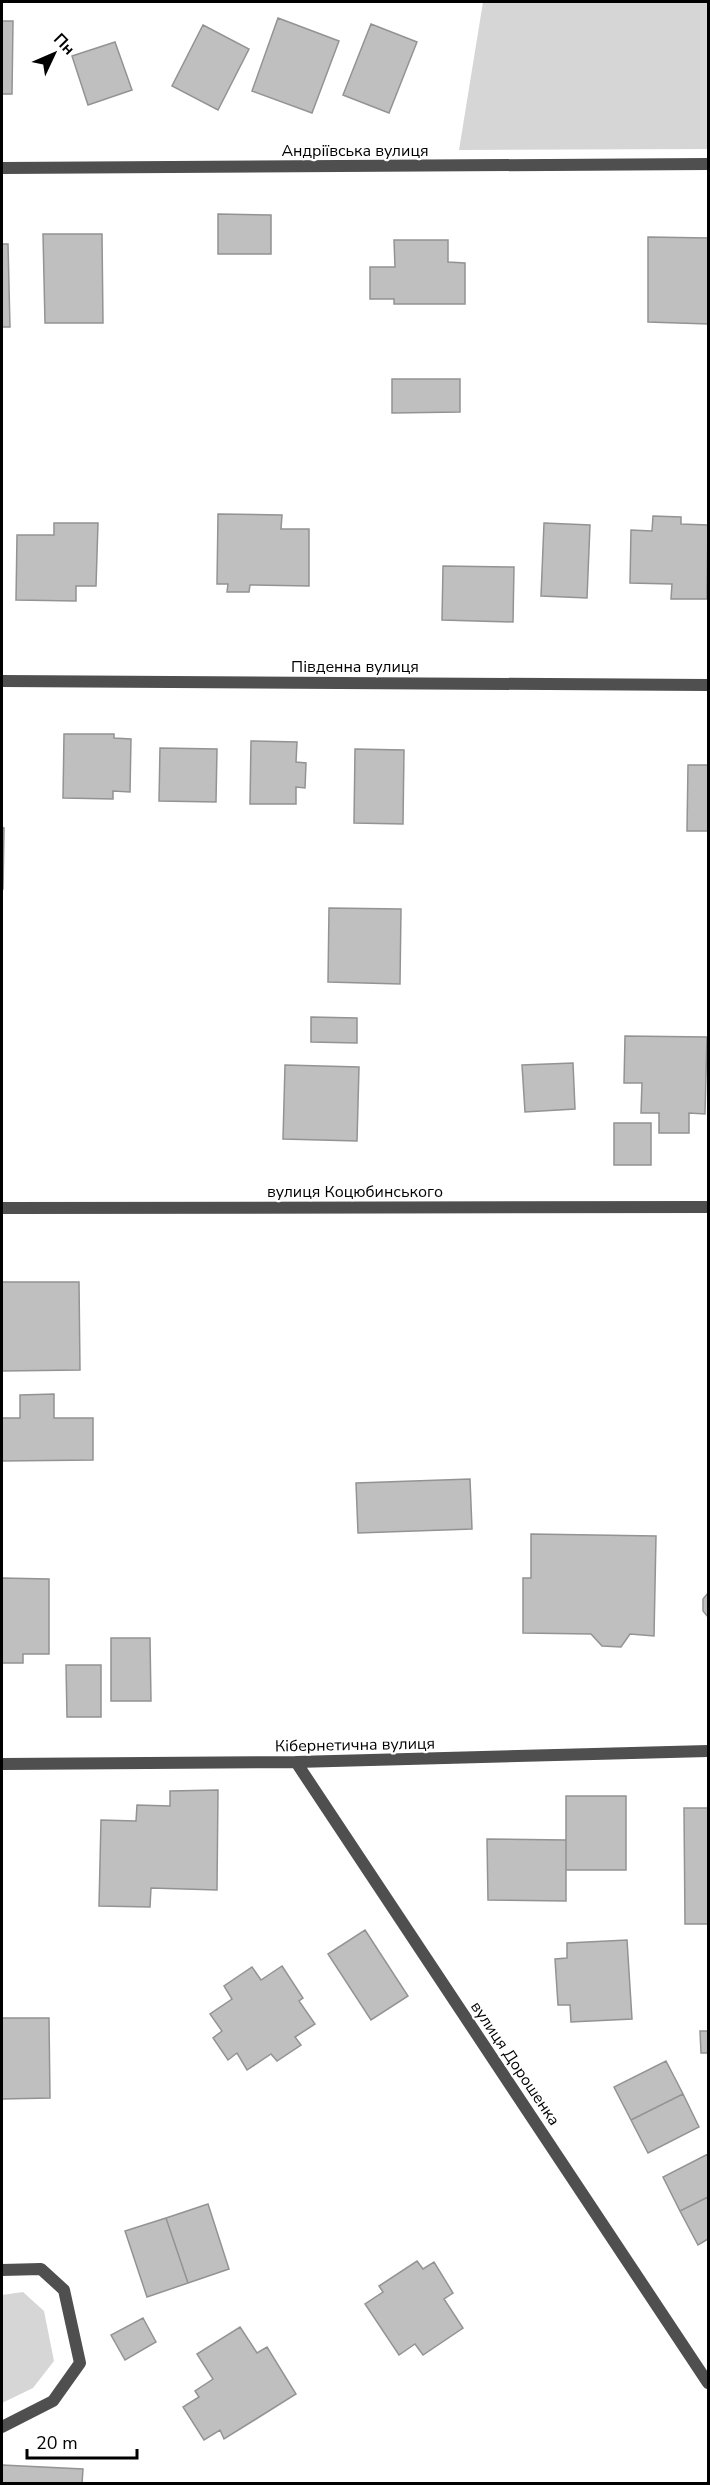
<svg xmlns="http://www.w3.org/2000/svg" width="710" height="2485" font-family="'Nunito Sans',sans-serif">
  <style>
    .green { fill: #d6d6d6 }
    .building { fill: #bfbfbf; stroke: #939393; stroke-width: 1.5 }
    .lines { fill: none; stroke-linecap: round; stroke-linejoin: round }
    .street { stroke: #4f4f4f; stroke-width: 12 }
    .labels { text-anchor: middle; stroke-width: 4.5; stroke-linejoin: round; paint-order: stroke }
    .street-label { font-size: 16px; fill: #000; stroke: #fff }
  </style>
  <rect width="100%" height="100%" fill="#fff"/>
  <path class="green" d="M 483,2 L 708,2 L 708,149 L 459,150 Z
    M 23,2292 L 44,2311 L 54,2361 L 33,2388 L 2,2403 L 2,2295 Z"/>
  <path class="building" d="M 278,18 L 339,41 L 312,113 L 252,91 Z
    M 2,21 L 13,21 L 12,94 L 2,94 Z
    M 371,24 L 417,42 L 389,113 L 343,95 Z
    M 203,25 L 249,49 L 218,110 L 172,86 Z
    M 115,42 L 132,90 L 88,105 L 72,56 Z
    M 218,214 L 271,215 L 271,254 L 218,254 Z
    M 43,234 L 102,234 L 103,323 L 45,323 Z
    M 648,237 L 708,238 L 708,324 L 648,322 Z
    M 394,240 L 448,240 L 448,262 L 465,263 L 465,304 L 394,304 L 394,299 L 370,299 L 370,267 L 395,267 Z
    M 2,244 L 8,244 L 10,327 L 2,327 Z
    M 392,379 L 460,379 L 460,412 L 392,413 Z
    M 218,514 L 282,515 L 281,529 L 309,529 L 309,586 L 250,585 L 249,592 L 227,592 L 228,584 L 217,584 Z
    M 653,516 L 681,517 L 681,524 L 708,525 L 707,599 L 671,599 L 672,584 L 630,583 L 631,530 L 652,531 Z
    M 54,523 L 98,523 L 96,586 L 76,586 L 76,601 L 16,600 L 17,535 L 54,535 Z
    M 544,523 L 590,525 L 587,598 L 541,596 Z
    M 443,566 L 514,567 L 513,622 L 442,620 Z
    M 64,734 L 114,734 L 114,738 L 131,739 L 130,792 L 113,791 L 113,799 L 63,798 Z
    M 251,741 L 297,742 L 296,762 L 306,763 L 305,788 L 296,787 L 296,804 L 250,804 Z
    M 160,748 L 217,749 L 216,802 L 159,801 Z
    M 355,749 L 404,750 L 403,824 L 354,823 Z
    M 688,765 L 708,765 L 708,831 L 687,831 Z
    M 2,827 L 4,828 L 3,889 L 2,889 Z
    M 329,908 L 401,909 L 400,984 L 328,982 Z
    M 311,1017 L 357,1018 L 357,1043 L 311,1042 Z
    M 625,1036 L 707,1037 L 705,1114 L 689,1113 L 689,1133 L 659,1133 L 659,1113 L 641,1113 L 642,1083 L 624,1083 Z
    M 573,1063 L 575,1109 L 525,1112 L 522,1065 Z
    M 285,1065 L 359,1067 L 357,1141 L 283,1139 Z
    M 614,1123 L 651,1123 L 651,1165 L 614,1165 Z
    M 2,1282 L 79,1282 L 80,1370 L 2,1371 Z
    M 54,1394 L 54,1418 L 93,1418 L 93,1460 L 2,1461 L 2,1418 L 20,1418 L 20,1395 Z
    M 470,1479 L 472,1529 L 358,1533 L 356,1483 Z
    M 531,1534 L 656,1536 L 654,1636 L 630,1634 L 621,1647 L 602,1646 L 591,1634 L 523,1633 L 523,1578 L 531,1578 Z
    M 2,1578 L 49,1579 L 49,1654 L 23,1654 L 23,1663 L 2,1663 Z
    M 708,1593 L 708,1617 L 703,1611 L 703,1599 Z
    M 111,1638 L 150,1638 L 151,1701 L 111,1701 Z
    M 66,1665 L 101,1665 L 101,1717 L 67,1717 Z
    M 218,1790 L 217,1890 L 151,1888 L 150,1907 L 99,1906 L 101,1820 L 136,1821 L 137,1805 L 170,1806 L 170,1791 Z
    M 566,1796 L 626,1796 L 626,1870 L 566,1870 Z
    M 684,1808 L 708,1808 L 708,1924 L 685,1924 Z
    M 487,1839 L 566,1840 L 566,1901 L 488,1900 Z
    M 365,1930 L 408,1996 L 371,2020 L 328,1954 Z
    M 627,1940 L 632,2019 L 571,2022 L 570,2005 L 558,2005 L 555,1959 L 567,1958 L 567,1943 Z
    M 282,1966 L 303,1998 L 299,2001 L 315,2024 L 295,2037 L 301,2045 L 277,2061 L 271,2054 L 247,2070 L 237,2053 L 228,2060 L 213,2038 L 222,2031 L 210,2014 L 232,1999 L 224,1986 L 252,1967 L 261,1980 Z
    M 2,2018 L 49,2018 L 50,2098 L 2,2099 Z
    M 700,2031 L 708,2031 L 708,2053 L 701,2053 Z
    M 666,2061 L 683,2094 L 631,2120 L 614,2087 Z
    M 683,2094 L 699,2127 L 648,2153 L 631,2120 Z
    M 708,2154 L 708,2197 L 680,2211 L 663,2177 Z
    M 708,2197 L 708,2239 L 698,2245 L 680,2211 Z
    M 208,2204 L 229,2269 L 188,2283 L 166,2218 Z
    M 166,2218 L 188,2283 L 147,2297 L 125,2231 Z
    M 417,2261 L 423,2269 L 434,2262 L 453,2293 L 444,2299 L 463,2328 L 423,2355 L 415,2344 L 399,2355 L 365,2304 L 383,2292 L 379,2286 Z
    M 143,2318 L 156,2342 L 125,2360 L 111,2335 Z
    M 240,2327 L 257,2353 L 267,2347 L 296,2394 L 224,2439 L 220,2430 L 204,2440 L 183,2407 L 199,2397 L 195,2391 L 213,2379 L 197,2354 Z
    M 2,2465 L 83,2469 L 82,2484 L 2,2484 Z"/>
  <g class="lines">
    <path class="street" d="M 2,168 L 708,164
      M 2,681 L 708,685
      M 2,1208 L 708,1207
      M 296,1762 L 708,2383
      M 2,1764 L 296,1762 L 708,1751
      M 2,2270 L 41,2269 L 64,2290 L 80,2363 L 53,2401 L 2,2427"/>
  </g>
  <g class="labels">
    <g class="street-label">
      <text x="355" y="156">Андріївська вулиця</text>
      <text x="355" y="672">Південна вулиця</text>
      <text x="355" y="1197">вулиця Коцюбинського</text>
      <text transform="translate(355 1744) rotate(-1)" y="6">Кібернетична вулиця</text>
      <text transform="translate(516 2063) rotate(56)" y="6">вулиця Дорошенка</text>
    </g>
  </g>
  <rect width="710" height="2485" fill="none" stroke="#000000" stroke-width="6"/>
  <g transform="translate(54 54) rotate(46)" stroke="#ffffff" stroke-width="4.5" paint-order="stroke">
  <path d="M0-4.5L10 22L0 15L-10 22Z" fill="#000000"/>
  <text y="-9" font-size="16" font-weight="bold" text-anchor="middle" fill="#000000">Пн</text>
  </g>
  <path d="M27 2449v9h110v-9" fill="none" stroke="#000000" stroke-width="3"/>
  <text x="36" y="2449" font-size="18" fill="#000000" stroke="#ffffff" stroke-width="4.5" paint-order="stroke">20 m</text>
</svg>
